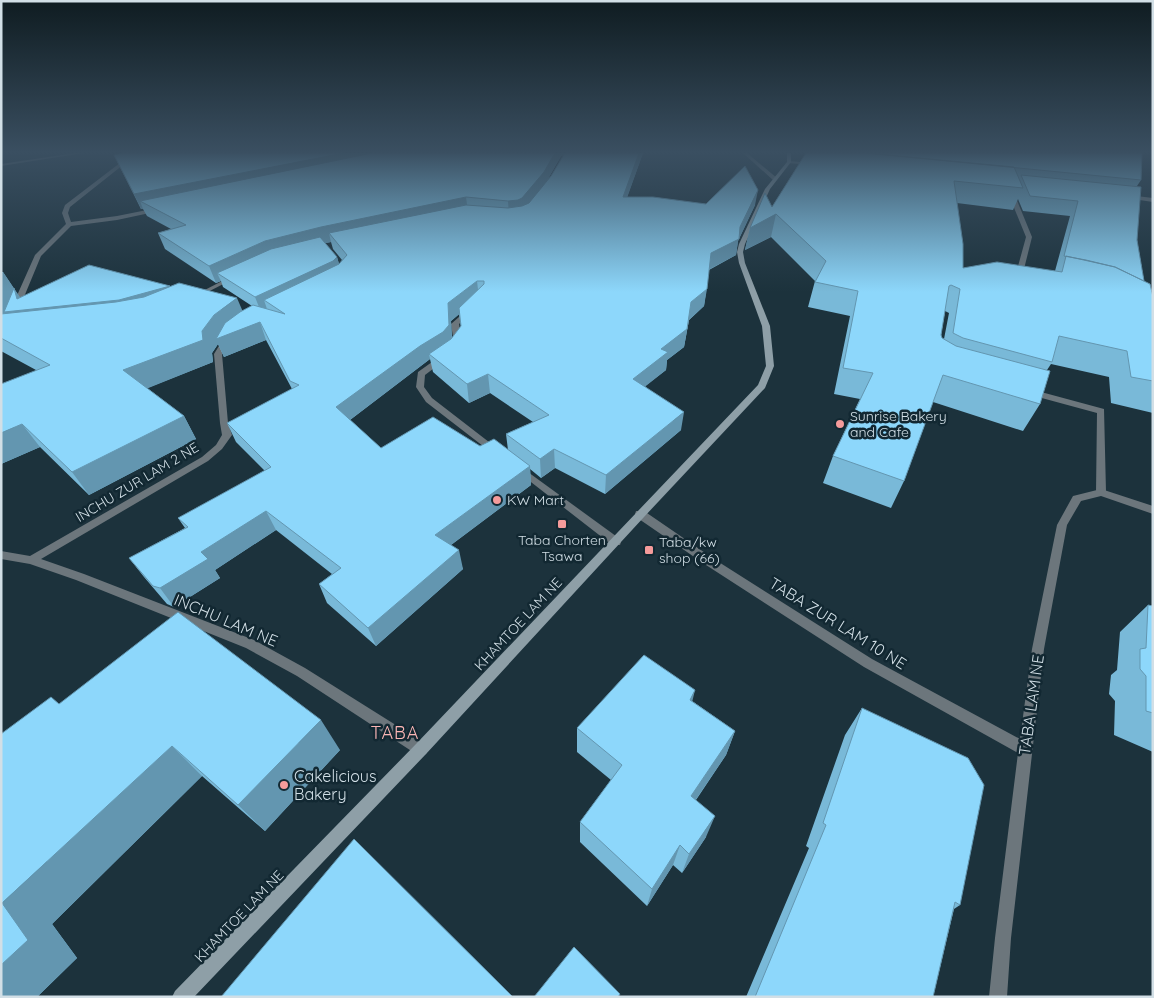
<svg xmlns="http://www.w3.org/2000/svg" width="1154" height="998" font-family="Quicksand,sans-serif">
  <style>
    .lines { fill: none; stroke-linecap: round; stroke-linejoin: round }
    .service { fill: #6c767c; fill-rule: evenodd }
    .minor { fill: #6c767c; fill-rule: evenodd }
    .secondary { fill: #8e9fa7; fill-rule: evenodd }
    .wall { fill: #79b9d8; fill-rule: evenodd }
    .shaded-wall { fill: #6396b0 }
    .building { fill: #8dd7fb; stroke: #6396b0 }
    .poi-dot { fill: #f59b9b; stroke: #122832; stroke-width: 2 }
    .labels { text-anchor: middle; stroke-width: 5; stroke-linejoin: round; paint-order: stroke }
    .poi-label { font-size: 14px; fill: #d2dfe6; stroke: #122832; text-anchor: start }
    .street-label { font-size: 14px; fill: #d2dfe6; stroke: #122832 }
    .near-street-label { font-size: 16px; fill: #d2dfe6; stroke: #122832 }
    .near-poi-label { font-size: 16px; fill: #d2dfe6; stroke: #122832; text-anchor: start }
    .near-neighbourhood-label { font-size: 18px; letter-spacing: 1px; fill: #fbb6b5; stroke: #122832 }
  </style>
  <rect width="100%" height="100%" fill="#1c323c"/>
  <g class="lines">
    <path class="service" d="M 1030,389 L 1104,409 L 1106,492 L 1104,494 L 1098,494 L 1096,492 L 1097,413 L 1027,394 L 1027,390 Z"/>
    <path class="minor" d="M 75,153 L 84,153 L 1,166 L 1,164 Z
      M 133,153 L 138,153 L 70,207 L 68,213 L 71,222 L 117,216 L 157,208 L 159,209 L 159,211 L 117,220 L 71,226 L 41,256 L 19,309 L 13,310 L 11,309 L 35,255 L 66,224 L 62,213 L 65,205 Z
      M 743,153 L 747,153 L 777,178 L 777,180 L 773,180 Z
      M 789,161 L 813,163 L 815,164 L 813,165 L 787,163 Z
      M 1011,191 L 1014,193 L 1032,237 L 1024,269 L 1030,271 L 1031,272 L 1028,274 L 1017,270 L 1026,237 L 1008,193 Z
      M 1128,195 L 1153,198 L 1153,202 L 1126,198 L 1126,196 Z
      M 230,277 L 235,278 L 198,297 L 193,296 Z
      M 468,309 L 474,310 L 459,324 L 462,343 L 459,348 L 453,348 L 452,346 L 454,343 L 451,324 Z
      M 225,336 L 231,336 L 232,338 L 222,354 L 228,423 L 232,435 L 222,449 L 208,461 L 41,559 L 84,574 L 254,640 L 305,668 L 426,744 L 428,749 L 426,754 L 421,756 L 416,754 L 297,676 L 246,648 L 76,580 L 30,564 L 1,559 L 1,551 L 30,556 L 202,457 L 216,445 L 222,435 L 220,423 L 214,354 Z
      M 439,357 L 442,357 L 446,359 L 425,375 L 424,387 L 432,398 L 498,449 L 500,451 L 498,453 L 492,453 L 426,402 L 416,387 L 418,372 Z
      M 521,467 L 620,539 L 621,542 L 620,545 L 612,545 L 518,472 L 516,470 Z
      M 1101,489 L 1153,506 L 1153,514 L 1101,496 L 1081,501 L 1067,525 L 1044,649 L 1011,938 L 1007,997 L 989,997 L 995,938 L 1018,753 L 864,667 L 706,565 L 636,517 L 635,514 L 636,511 L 644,511 L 714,559 L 872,659 L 1020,739 L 1032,649 L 1057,525 L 1073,496 Z"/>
    <path class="secondary" d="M 787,153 L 791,153 L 791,162 L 770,189 L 745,244 L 743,252 L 745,263 L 770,326 L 774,366 L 765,388 L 644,517 L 426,754 L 194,997 L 172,997 L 175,991 L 416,744 L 758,385 L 766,366 L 762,326 L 739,263 L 737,252 L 739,244 L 765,189 L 787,162 Z"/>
  </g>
  <path class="wall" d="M 643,153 L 627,197 L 706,204 L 755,205 L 738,241 L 736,255 L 709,270 L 704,306 L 689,320 L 684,347 L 667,360 L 666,370 L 645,386 L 681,430 L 605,494 L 555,468 L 541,478 L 530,469 L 531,485 L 451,545 L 463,569 L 376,646 L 327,603 L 319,584 L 332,574 L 276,530 L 215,570 L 220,578 L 174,607 L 167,604 L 144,577 L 129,558 L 185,528 L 178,518 L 265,471 L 236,442 L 227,423 L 292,389 L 266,340 L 224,357 L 218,344 L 212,353 L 213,362 L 147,388 L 184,416 L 196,439 L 89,495 L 40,447 L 1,464 L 36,370 L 1,351 L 1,272 L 3,272 L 20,298 L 242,311 L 252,306 L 223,287 L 221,281 L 216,283 L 165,249 L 158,233 L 171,229 L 147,216 L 143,209 L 141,209 L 114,155 ZM 564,155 L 551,176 L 548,179 L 561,156 ZM 331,242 L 333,249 L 342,260 L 339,264 L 337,257 L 325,243 ZM 459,314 L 461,326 L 452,338 L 451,321 ZM 430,359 L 433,372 L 469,403 L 490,393 L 533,422 L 506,434 L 508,450 L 480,446 L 381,448 L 350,420 Z
    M 806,153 L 1142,153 L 1141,180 L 1137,186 L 1137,240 L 1144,281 L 1153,297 L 1153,413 L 1111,403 L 1109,377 L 1051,364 L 1047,370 L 1040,404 L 1023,431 L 933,402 L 904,481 L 891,508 L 823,483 L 833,456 L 860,399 L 834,394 L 850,316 L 808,307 L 815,281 L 771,237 L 745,250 L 750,228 L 772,207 ZM 1018,199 L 1023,211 L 1070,216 L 1055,271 L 963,268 L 957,203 L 1013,210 ZM 945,311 L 949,313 L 944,339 L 942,338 L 941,335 Z
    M 1148,605 L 1153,606 L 1153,752 L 1114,735 L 1115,701 L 1109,694 L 1111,675 L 1117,670 L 1120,632 Z
    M 692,701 L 735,731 L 726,755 L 696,800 L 706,837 L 682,873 L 673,865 L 647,906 L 580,842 L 580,822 L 611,780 L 577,752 L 577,728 Z
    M 59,704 L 340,750 L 265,831 L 202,776 L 52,924 L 77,958 L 37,997 Z
    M 862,708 L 960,905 L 954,909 L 933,997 L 746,997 L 809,848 L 806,846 L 845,735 Z"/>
  <path class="shaded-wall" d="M 344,153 L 413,153 L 140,201 L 143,209 L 141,209 L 134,194 Z
    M 555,153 L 567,153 L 561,156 L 544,186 L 523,213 L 509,216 L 508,201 Z
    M 639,153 L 643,153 L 622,212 L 623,197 Z
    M 758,190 L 755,205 L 738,241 L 736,255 L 708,270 L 711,253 L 740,227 Z
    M 466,197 L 468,212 L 329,233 L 331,242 L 270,257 L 217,273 L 221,281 L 216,283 L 209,266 L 265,241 L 321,227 Z
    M 776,214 L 771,237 L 745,250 L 750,228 Z
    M 337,257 L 341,271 L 264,300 L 267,309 L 261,312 L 255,297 Z
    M 3,272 L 24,303 L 170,286 L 177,301 L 1,327 L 1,275 Z
    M 477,281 L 479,298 L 451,321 L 452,342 L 429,354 L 430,359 L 342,426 L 336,407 L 448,303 Z
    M 707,289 L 704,306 L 689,320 L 684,347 L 667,360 L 666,370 L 632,397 L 633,379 L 661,349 L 691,302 Z
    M 237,298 L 246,319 L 260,322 L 266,340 L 224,357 L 218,344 L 212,353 L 213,362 L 136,393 L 123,370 L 202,331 L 214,315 Z
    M 488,374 L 490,393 L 469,403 L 467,384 Z
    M 684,412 L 681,430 L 605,494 L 606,475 Z
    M 184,416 L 196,439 L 89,495 L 72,472 Z
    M 22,424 L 40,447 L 1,464 L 1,433 Z
    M 554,449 L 555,468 L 541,478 L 540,459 Z
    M 530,466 L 531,485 L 439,554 L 435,535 Z
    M 266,511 L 276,530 L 215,570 L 220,578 L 174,607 L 160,588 L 201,552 Z
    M 459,550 L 463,569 L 376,646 L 368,628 Z
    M 695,690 L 689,715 L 690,700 Z
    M 321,720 L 340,750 L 265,831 L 238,805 Z
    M 735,731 L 726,755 L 684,817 L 691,796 Z
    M 172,746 L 202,776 L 52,924 L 77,958 L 37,997 L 1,997 L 2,903 Z
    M 715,816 L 706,837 L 682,873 L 689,854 Z
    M 680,845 L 673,865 L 647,906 L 652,889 Z"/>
  <path class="building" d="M 123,153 L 344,153 L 134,194 L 114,155 Z
    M 372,153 L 555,153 L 544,172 L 522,198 L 518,200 L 508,201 L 466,197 L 321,227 L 265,241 L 209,266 L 158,233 L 186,225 L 140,201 Z
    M 565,153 L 639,153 L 623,197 L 653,197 L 706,204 L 745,166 L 758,190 L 740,227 L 739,239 L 711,253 L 707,289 L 691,302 L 687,329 L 661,349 L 668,352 L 633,379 L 684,412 L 606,475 L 554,449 L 540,459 L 506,434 L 549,415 L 488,374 L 467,384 L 429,354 L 451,339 L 461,326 L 459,308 L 484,284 L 484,281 L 477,281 L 448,303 L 449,325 L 443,332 L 420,346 L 336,407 L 381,448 L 433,417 L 480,446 L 494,439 L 530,466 L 435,535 L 459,550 L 368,628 L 319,584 L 341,568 L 266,511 L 201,552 L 208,559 L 160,588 L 153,586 L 129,558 L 188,527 L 178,518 L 271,467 L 227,423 L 299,385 L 290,381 L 260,322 L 216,339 L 225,323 L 240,312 L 253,305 L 285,314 L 264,300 L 339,264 L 347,255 L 329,233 L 466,205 L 508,208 L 522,206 L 529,203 L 551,176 Z
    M 806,153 L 866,153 L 1014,167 L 1023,188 L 954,181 L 963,244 L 963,268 L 997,262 L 1062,272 L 1066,256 L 1115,267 L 1150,284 L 1153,297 L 1153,381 L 1131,377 L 1127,351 L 1059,336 L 1052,362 L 963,338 L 953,333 L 960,289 L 951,285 L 949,286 L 941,335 L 942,338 L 956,346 L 1050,371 L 1040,404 L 943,375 L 904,481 L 833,456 L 873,373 L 843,368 L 858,291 L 815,282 L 826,261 L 776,214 L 750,228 L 765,193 L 772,207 Z
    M 866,153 L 1142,153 L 1141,180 Z
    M 1021,175 L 1141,187 L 1137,240 L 1144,281 L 1115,267 L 1086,260 L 1064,256 L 1078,201 L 1030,196 Z
    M 320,237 L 337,257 L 333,261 L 255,297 L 217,273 L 271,249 Z
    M 89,265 L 170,286 L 119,300 L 4,312 L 14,288 L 17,299 Z
    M 179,283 L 237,298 L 214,315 L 202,331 L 203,340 L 123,370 L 184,416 L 72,472 L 22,424 L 1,433 L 1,384 L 50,365 L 1,338 L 1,314 L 116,302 L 144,297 Z
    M 1148,605 L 1153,606 L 1153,713 L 1146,711 L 1146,676 L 1140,669 L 1140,649 L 1146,648 Z
    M 178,612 L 321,720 L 238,805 L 172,746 L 2,903 L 28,940 L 1,965 L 1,734 L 51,697 L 59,704 Z
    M 644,655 L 695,690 L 690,700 L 735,731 L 691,796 L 715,816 L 689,854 L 680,845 L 652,889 L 580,822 L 622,765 L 577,728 Z
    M 862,708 L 968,758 L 984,785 L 960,905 L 955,902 L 933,997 L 755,997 L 826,825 L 823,823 Z
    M 354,839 L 513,997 L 221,997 Z
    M 574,947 L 620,994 L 618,997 L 534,997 Z"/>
  <linearGradient id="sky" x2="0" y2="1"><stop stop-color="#0f1c21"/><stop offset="0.52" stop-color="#3a4f61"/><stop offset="1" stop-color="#3a4f61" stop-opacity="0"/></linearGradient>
  <rect width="1154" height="292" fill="url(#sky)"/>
  <g class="poi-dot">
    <circle cx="840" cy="424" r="5"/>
    <circle cx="497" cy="500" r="5"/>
    <rect x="557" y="519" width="10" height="10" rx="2.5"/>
    <rect x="644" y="545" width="10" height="10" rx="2.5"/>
    <circle cx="284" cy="785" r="5"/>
  </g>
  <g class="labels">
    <g class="poi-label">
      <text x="850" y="421">Sunrise Bakery<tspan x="850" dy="16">and Cafe</tspan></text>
      <text x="507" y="505">KW Mart</text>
      <text x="562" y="545" text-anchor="middle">Taba Chorten<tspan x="562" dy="16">Tsawa</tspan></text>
      <text x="659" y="547">Taba/kw<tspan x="659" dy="16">shop (66)</tspan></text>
    </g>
    <g class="street-label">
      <text transform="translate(137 482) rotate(-31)" y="5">INCHU ZUR LAM 2 NE</text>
      <text transform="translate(518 624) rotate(-47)" y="5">KHAMTOE LAM NE</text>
      <text transform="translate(239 916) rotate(-46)" y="5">KHAMTOE LAM NE</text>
    </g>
    <g class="near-street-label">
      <text transform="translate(226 620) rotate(23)" y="6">INCHU LAM NE</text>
      <text transform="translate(838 623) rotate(32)" y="6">TABA ZUR LAM 10 NE</text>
      <text transform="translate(1031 705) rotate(-82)" y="6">TABA LAM NE</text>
    </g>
    <g class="near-poi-label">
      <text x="294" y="782">Cakelicious<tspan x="294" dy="18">Bakery</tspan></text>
    </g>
    <g class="near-neighbourhood-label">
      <text x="395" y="739">TABA</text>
    </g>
  </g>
  <rect width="1154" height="998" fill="none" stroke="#d2dfe6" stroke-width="5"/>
</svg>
